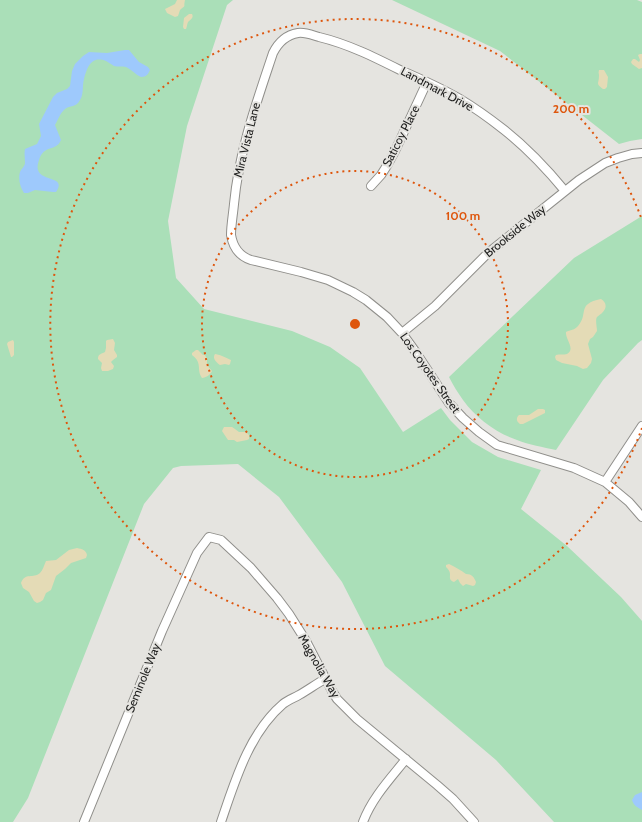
<svg xmlns="http://www.w3.org/2000/svg" width="642" height="822" font-family="Cabin,sans-serif">
  <style>
    .green { fill: #aadfb8 }
    .sand { fill: #e4dbb6 }
    .water { fill: #9ec9fc }
    .lines { fill: none; stroke-linecap: round; stroke-linejoin: round }
    .street-casing { stroke: #908f8b; stroke-width: 10 }
    .street { stroke: #fff; stroke-width: 8 }
    .ring { fill: none; stroke: #de560d; stroke-width: 2; stroke-dasharray: 2 4 }
    .labels { text-anchor: middle; stroke-width: 4; stroke-linejoin: round; paint-order: stroke }
    .street-label { font-size: 12px; fill: #1f1f1e; stroke: #e5e4e0 }
    .centre { fill: #de560d; stroke: #e5e4e0; stroke-width: 2 }
    .ring-label { font-size: 12px; text-anchor: middle; font-weight: bold; fill: #de560d; stroke: #e5e4e0; stroke-width: 4; stroke-linejoin: round; paint-order: stroke }
  </style>
  <rect width="100%" height="100%" fill="#e5e4e0"/>
  <path class="green" d="M 0,0 L 233,0 L 227,5 L 187,126 L 168,221 L 176,278 L 204,309 L 292,331 L 330,347 L 360,368 L 403,432 L 441,408 L 450,420 L 472,442 L 498,457 L 541,470 L 521,509 L 567,546 L 621,597 L 642,621 L 642,822 L 554,822 L 496,760 L 385,666 L 342,582 L 279,497 L 238,464 L 181,466 L 173,468 L 144,504 L 28,798 L 13,822 L 0,822 Z
    M 392,0 L 637,0 L 642,2 L 642,139 L 630,141 L 619,144 L 500,51 Z
    M 642,216 L 642,340 L 638,343 L 603,380 L 556,450 C 543,447 529,445 517,440 C 496,433 476,418 463,400 C 458,393 453,385 449,377 L 574,258 Z"/>
  <path class="sand" d="M 177,0 L 185,0 C 183,9 187,4 180,10 L 178,16 L 175,17 L 167,13 L 165,9 L 175,4 Z
    M 189,14 L 192,14 C 194,18 191,19 188,22 C 187,24 187,27 186,29 L 184,29 L 183,27 L 184,18 Z
    M 640,54 L 642,54 L 642,68 L 639,69 L 632,64 L 631,62 L 633,59 L 635,59 L 639,62 L 640,60 L 638,55 Z
    M 599,70 L 604,70 L 608,77 L 607,87 L 605,89 L 603,89 C 595,83 599,84 599,76 C 599,71 598,76 599,70 Z
    M 601,299 C 607,303 607,308 602,313 C 602,313 597,317 597,317 C 595,320 597,327 597,331 L 593,337 L 590,339 L 588,344 L 592,359 L 591,363 L 587,368 L 583,369 L 577,366 L 562,363 L 556,360 L 555,357 L 556,355 C 559,354 564,355 567,354 C 576,349 565,339 566,332 C 570,330 575,330 578,326 C 589,314 576,304 601,299 Z
    M 113,339 L 115,343 L 114,350 L 117,355 L 117,357 L 113,360 L 111,362 L 114,366 L 113,369 L 108,371 L 102,371 L 101,368 L 102,363 L 98,359 C 98,354 101,354 105,352 L 106,348 L 106,341 L 107,340 Z
    M 13,340 L 14,342 L 14,355 L 12,357 L 11,357 L 7,344 L 8,342 Z
    M 196,350 L 198,350 L 203,355 L 205,355 L 207,359 L 207,365 L 212,371 C 211,374 206,378 202,378 C 196,369 203,363 192,355 L 192,353 Z
    M 215,354 C 218,354 227,358 231,360 L 230,364 L 229,365 L 225,364 L 220,365 C 216,362 212,358 215,354 Z
    M 538,409 L 543,409 L 545,410 L 545,413 L 523,424 L 520,424 C 516,421 516,418 519,415 L 529,415 Z
    M 224,427 L 232,427 L 235,429 L 239,432 L 246,432 L 249,435 L 249,439 L 247,440 L 237,442 L 234,440 L 228,440 L 222,431 Z
    M 77,548 C 82,549 86,550 87,555 L 86,558 L 71,563 L 65,569 L 56,576 L 51,590 L 46,593 L 43,600 L 40,602 L 37,603 L 34,601 L 29,592 L 23,588 L 21,583 C 25,572 33,579 40,573 C 43,570 44,565 46,561 L 56,560 L 69,550 Z
    M 449,564 C 455,567 461,570 466,574 C 472,574 474,577 476,582 L 475,585 L 473,586 L 466,584 L 463,586 L 460,583 L 458,579 L 454,582 C 449,580 450,578 450,574 C 450,571 448,569 446,567 L 446,565 Z"/>
  <path class="water" d="M 125,50 L 129,50 L 139,62 L 148,67 L 150,70 C 148,74 147,77 141,77 C 136,75 131,69 126,67 C 122,66 118,67 114,66 C 111,64 108,62 106,61 C 91,55 87,68 84,79 C 82,86 84,94 80,100 C 76,108 70,105 65,109 C 60,113 58,120 55,125 L 61,140 C 56,152 44,144 39,160 C 38,163 37,167 38,170 C 42,182 67,176 56,192 L 53,192 L 35,190 L 28,193 L 24,193 C 20,187 18,179 20,172 C 22,168 25,166 25,163 C 25,158 24,154 25,149 L 37,144 L 41,136 L 39,124 L 53,97 L 57,93 L 67,89 L 70,86 L 72,71 L 75,64 L 83,56 L 89,52 L 107,53 Z
    M 642,792 L 642,810 C 637,807 634,806 632,800 L 635,795 Z"/>
  <g class="lines">
    <g class="street-casing">
      <path id="street" d="M 371,186 L 381,175 L 388,164 L 395,151 L 427,82
        M 565,191 C 546,168 526,147 503,129 C 489,118 475,108 460,99 C 441,88 421,79 400,70 C 374,57 348,44 319,37 C 312,35 305,32 298,33 C 286,35 278,43 273,53 C 256,104 239,151 234,204 C 233,215 231,225 231,235 C 233,247 239,256 251,260 L 301,272 L 328,280 L 353,292 L 366,300 L 387,317 L 402,333 L 415,351 L 449,403 L 463,418 L 479,432 L 497,445 L 574,468 L 605,482 L 629,502 L 642,517
        M 402,333 L 435,306 L 488,253 L 579,180 L 605,163 L 618,158 L 632,154 L 642,153
        M 605,482 L 642,426
        M 84,822 L 162,631 L 197,553 L 209,537 L 221,540 L 251,568 L 277,598 L 289,614 L 306,641 L 332,691 L 337,699 L 357,719 L 437,785 L 453,799 L 474,822
        M 221,822 C 235,781 249,733 283,704 C 288,700 294,698 299,695 C 308,690 316,684 325,679
        M 363,822 C 372,798 390,779 406,759"/>
    </g>
    <use href="#street" class="street"/>
  </g>
  <g class="ring">
    <circle cx="355" cy="324" r="153"/>
    <path d="M642 428A305 305 0 1 1 642 220"/>
  </g>
  <g class="labels">
    <g class="street-label">
      <text transform="translate(437 89) rotate(28)" y="4">Landmark Drive</text>
      <text transform="translate(401 136) rotate(-63)" y="4">Saticoy Place</text>
      <text transform="translate(247 140) rotate(-76)" y="4">Mira Vista Lane</text>
      <text transform="translate(515 231) rotate(-39)" y="4">Brookside Way</text>
      <text transform="translate(430 373) rotate(55)" y="4">Los Coyotes Street</text>
      <text transform="translate(319 666) rotate(60)" y="4">Magnolia Way</text>
      <text transform="translate(143 678) rotate(-68)" y="4">Seminole Way</text>
    </g>
  </g>
  <circle cx="355" cy="324" r="6" class="centre"/>
  <g class="ring-label">
    <text x="571" y="113">200 m</text>
    <text x="463" y="220">100 m</text>
  </g>
</svg>
